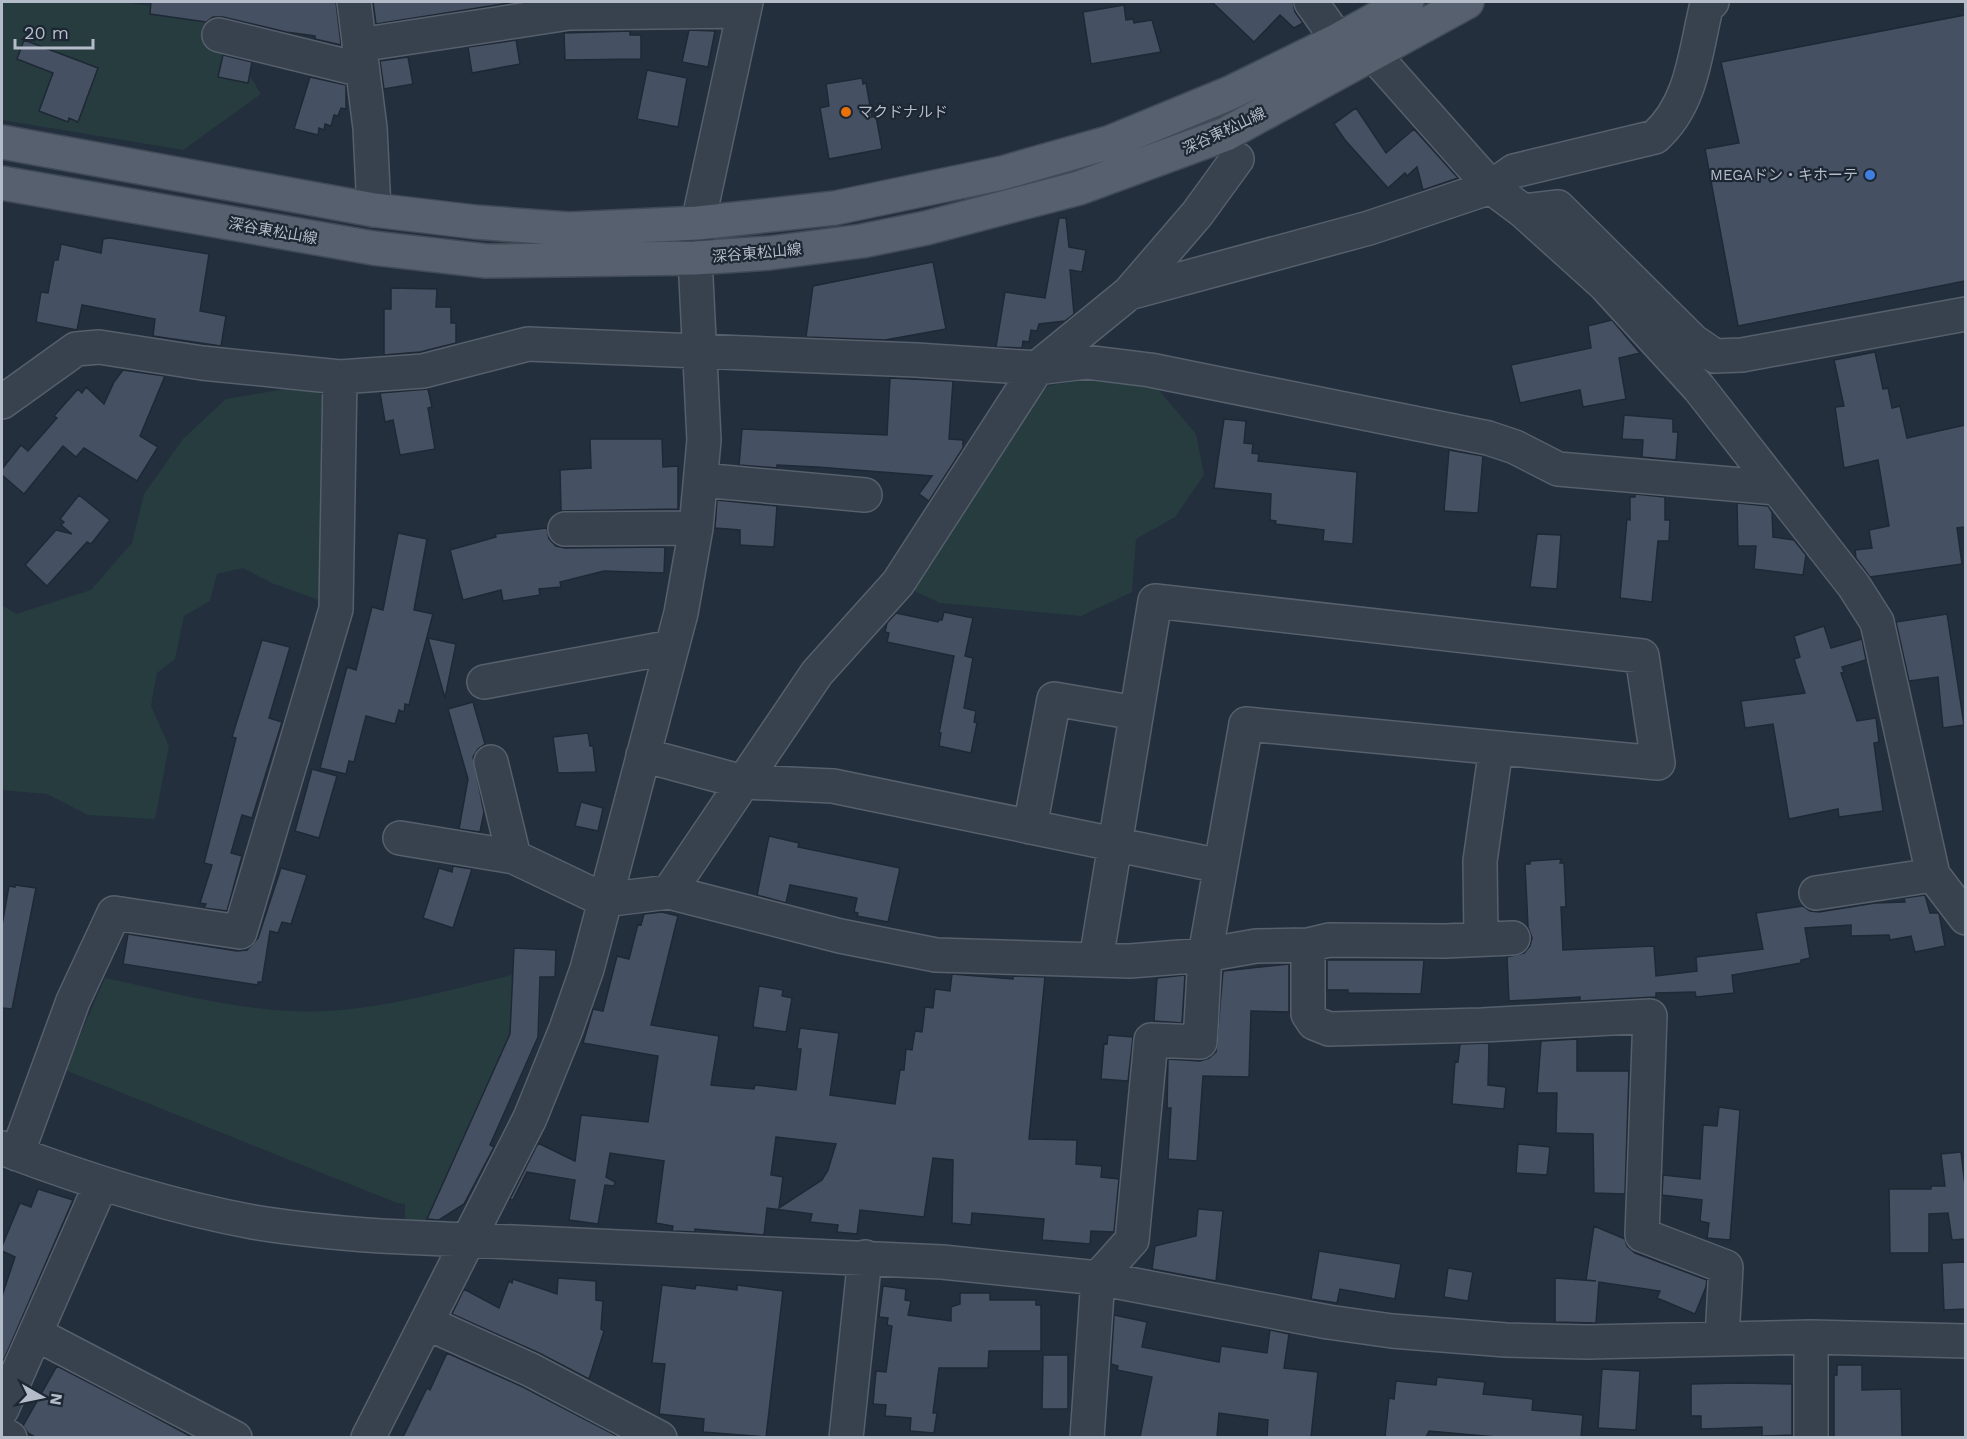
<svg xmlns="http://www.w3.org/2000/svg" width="1967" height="1439" font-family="'Work Sans','Noto Sans JP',sans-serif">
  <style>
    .green { fill: #263c3f }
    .building { fill: #455162; stroke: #1f2835; stroke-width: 1.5; fill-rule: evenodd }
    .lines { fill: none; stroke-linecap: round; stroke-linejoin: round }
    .minor-casing { stroke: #565f6c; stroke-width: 36 }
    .major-casing { stroke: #414a57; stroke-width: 36 }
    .minor { stroke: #38414e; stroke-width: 33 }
    .major { stroke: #56606e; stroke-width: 33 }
    .food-dot { fill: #e8710a; stroke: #1d2633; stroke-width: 2 }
    .shop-dot { fill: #3f7fe0; stroke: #1d2633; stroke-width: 2 }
    .labels { text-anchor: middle; stroke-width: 4.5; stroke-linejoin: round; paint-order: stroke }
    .poi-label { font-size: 15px; fill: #b4bcc9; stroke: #1d2633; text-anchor: start }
    .street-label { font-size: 15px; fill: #b4bcc9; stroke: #1d2633 }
  </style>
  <rect width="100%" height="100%" fill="#242f3e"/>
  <path class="green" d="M 2,2 L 121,2 L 212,14 L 261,94 L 183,150 L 2,120 Z
    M 1107,375 L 1151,381 L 1196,434 L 1204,475 L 1175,517 L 1136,539 L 1132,592 L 1081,616 L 940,603 L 910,589 L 1024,409 L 1048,386 Z
    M 303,386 L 331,399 L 329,567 L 319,600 L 274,584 L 243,568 L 217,574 L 210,601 L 184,616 L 175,659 L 157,673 L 151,706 L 169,746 L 155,819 L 88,815 L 47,794 L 2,790 L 2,605 L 16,614 L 91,590 L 132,543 L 144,494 L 183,439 L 226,399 Z
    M 516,974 L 541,975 L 539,1037 L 464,1204 L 438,1221 L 405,1220 L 405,1204 L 397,1203 L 65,1070 L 105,978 C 166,991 227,1008 290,1011 C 367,1015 442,991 516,974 Z"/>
  <path class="building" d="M 151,2 L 336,2 L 341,45 L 315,39 L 315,36 L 286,32 L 223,17 L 213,17 L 206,22 L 150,14 Z
    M 373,2 L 509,2 L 509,3 L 376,24 Z
    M 1212,2 L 1293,2 L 1295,12 L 1303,23 L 1294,28 L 1280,15 L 1254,42 Z
    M 1124,5 L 1126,20 L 1133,19 L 1134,23 L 1152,20 L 1161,52 L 1091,64 L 1083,12 Z
    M 1965,15 L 1965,281 L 1738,326 L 1705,149 L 1739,143 L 1721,62 Z
    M 689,30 L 715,31 L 708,67 L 682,62 Z
    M 630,31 L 630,35 L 641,35 L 641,59 L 565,60 L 564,33 Z
    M 24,40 L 98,68 L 78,122 L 69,118 L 68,122 L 39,111 L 53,73 L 17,59 Z
    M 516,40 L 520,64 L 472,73 L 468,47 Z
    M 223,55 L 252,62 L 248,83 L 218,77 Z
    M 408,57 L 413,84 L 384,89 L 380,61 Z
    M 647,70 L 687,78 L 678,127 L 637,119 Z
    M 310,77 L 346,85 L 346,109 L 341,108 L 338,116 L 334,115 L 331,126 L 325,124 L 324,130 L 319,128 L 318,135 L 294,129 Z
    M 862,78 L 863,84 L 866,83 L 872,117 L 876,116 L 882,149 L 829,159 L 820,108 L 829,106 L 826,84 Z
    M 1356,108 L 1386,153 L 1414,129 L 1458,178 L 1423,190 L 1417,167 L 1407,176 L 1405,173 L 1388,188 L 1345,140 L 1334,124 Z
    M 1059,218 L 1066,218 L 1069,247 L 1086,250 L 1082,272 L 1070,270 L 1074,314 L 1065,321 L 1039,324 L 1037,331 L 1031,330 L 1029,342 L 1023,341 L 1022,348 L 996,347 L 1005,292 L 1045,298 Z
    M 110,238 L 209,254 L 200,311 L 226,316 L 221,346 L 153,336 L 155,319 L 82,305 L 77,330 L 36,322 L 41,292 L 48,293 L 54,260 L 58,260 L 61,244 L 101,253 L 103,239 Z
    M 933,262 L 946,329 L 885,340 L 806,337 L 813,286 Z
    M 391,288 L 437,289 L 436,307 L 451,307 L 451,323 L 456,323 L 456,343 L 420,352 L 384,355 L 384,309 L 391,309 Z
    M 1612,320 L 1640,353 L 1619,358 L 1626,399 L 1583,407 L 1580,390 L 1520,403 L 1511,365 L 1591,348 L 1588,326 Z
    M 1875,352 L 1883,389 L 1888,388 L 1892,408 L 1900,406 L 1907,438 L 1965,425 L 1965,527 L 1957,528 L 1962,564 L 1870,577 L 1856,558 L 1855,550 L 1872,548 L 1869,530 L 1889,526 L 1878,460 L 1844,468 L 1835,407 L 1844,406 L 1834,360 Z
    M 123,370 L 165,376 L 140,436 L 158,447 L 137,481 L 84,448 L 76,457 L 63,446 L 24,494 L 2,475 L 2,469 L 21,445 L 28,451 L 57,418 L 54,416 L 78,389 L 82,393 L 86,387 L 104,404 L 114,382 Z
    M 890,378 L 953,381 L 949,439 L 963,440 L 963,448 L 929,501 L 919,494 L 932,476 L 817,467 L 777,465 L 777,468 L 739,465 L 742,429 L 887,435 Z
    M 428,389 L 432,407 L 428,408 L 435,449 L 400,455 L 393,420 L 385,422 L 380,393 Z
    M 1624,415 L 1673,419 L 1673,432 L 1678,432 L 1676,460 L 1642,457 L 1643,440 L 1622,439 Z
    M 1224,419 L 1246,421 L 1244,443 L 1253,444 L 1252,453 L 1259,454 L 1258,461 L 1357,472 L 1353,544 L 1323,541 L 1324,530 L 1275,524 L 1276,521 L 1270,520 L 1271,494 L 1214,488 Z
    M 590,439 L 662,439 L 663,467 L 678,466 L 678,509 L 561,511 L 560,470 L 591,468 Z
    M 1449,450 L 1483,456 L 1478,513 L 1444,511 Z
    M 1635,494 L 1665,497 L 1665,520 L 1670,520 L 1669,541 L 1658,541 L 1652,602 L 1620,598 L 1627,519 L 1630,520 L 1630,497 L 1635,497 Z
    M 79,495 L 110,520 L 91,544 L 87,542 L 47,586 L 25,565 L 56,530 L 72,534 L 61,525 L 64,522 L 60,519 Z
    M 717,500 L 777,506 L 774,547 L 740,545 L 740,530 L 715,528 Z
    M 1737,503 L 1768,506 L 1772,512 L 1773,537 L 1794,540 L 1806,555 L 1803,575 L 1754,569 L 1756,546 L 1738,546 Z
    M 547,528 L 549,539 L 556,546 L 565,548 L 665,547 L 664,573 L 604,571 L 560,582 L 561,587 L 539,589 L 540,595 L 503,601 L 501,590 L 463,600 L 450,550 L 496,537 L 495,534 Z
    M 398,533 L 427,539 L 414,610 L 433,614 L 409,705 L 405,704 L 404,712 L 399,710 L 395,724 L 366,716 L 354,762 L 349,761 L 346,774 L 320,768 L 347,667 L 356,670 L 372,607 L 383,610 Z
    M 1537,534 L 1561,535 L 1557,589 L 1530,587 Z
    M 944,612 L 973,618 L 965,656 L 973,658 L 964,708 L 976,711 L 974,722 L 977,723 L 971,753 L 939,746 L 941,733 L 939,733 L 954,656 L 887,642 L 889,633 L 885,632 L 887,623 L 896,613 L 938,622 L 939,620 L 942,620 Z
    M 1947,614 L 1964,725 L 1943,728 L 1938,677 L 1909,681 L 1896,622 Z
    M 1824,626 L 1831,648 L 1862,639 L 1866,660 L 1842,667 L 1844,672 L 1841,673 L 1857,721 L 1876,718 L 1879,742 L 1874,743 L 1883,811 L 1839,817 L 1838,809 L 1789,819 L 1773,724 L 1745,728 L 1741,701 L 1805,693 L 1794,659 L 1800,657 L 1794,636 Z
    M 428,638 L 456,644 L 445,698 Z
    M 262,640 L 290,647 L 269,718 L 282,722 L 252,818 L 242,815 L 231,853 L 242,856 L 227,911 L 204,908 L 206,904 L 200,903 L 212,865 L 204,863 L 236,738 L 232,737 Z
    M 473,702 L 485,744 L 478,749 L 473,757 L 484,812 L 480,832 L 459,829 L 468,779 L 448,709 Z
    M 588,733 L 590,746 L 593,746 L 596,772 L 558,773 L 553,737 Z
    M 312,769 L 337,776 L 319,838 L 295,831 Z
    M 581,802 L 603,808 L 598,831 L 575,826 Z
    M 769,836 L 799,843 L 798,847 L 900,868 L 888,922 L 857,916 L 858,913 L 854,912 L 857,898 L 790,885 L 786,903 L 757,895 Z
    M 1561,859 L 1560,863 L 1564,863 L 1566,907 L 1561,907 L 1563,950 L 1654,946 L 1656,976 L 1697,971 L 1696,957 L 1763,949 L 1756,913 L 1803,906 L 1810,911 L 1819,912 L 1875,903 L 1905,902 L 1904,898 L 1925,895 L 1930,913 L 1939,913 L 1945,946 L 1915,952 L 1911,936 L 1890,940 L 1889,935 L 1851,936 L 1851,925 L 1805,928 L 1810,958 L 1801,960 L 1801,963 L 1732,975 L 1734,993 L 1696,997 L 1695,992 L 1656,993 L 1656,997 L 1580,1001 L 1580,997 L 1509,1001 L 1507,957 L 1524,953 L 1530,946 L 1532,938 L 1528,927 L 1525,864 L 1530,864 L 1530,861 Z
    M 453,866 L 472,869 L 453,928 L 423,918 L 439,868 L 452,872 Z
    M 281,868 L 307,875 L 291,924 L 282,922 L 278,933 L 270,931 L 262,982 L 258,982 L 258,985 L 123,964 L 128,934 L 237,951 L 247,950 L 258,938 Z
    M 15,885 L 36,888 L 12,1009 L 2,1008 L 2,925 L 9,886 L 15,887 Z
    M 662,912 L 678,916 L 651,1025 L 719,1036 L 711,1085 L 754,1089 L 755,1085 L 796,1090 L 801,1049 L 797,1049 L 800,1028 L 839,1033 L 830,1095 L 895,1104 L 900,1070 L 904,1070 L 906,1049 L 912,1050 L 915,1031 L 922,1032 L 925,1007 L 933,1008 L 935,989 L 950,991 L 952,974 L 1013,979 L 1013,976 L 1045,977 L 1029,1139 L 1077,1140 L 1076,1164 L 1102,1166 L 1101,1177 L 1119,1179 L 1114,1232 L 1091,1231 L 1090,1244 L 1042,1240 L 1044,1219 L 972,1213 L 971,1225 L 952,1223 L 953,1160 L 933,1158 L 924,1217 L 860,1210 L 857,1234 L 837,1232 L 838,1225 L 810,1222 L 812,1214 L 767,1208 L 764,1235 L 695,1229 L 695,1232 L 672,1231 L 673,1226 L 656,1223 L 664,1161 L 610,1153 L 606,1177 L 615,1182 L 614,1186 L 605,1185 L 598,1224 L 569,1220 L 575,1180 L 527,1172 L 513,1200 L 510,1199 L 538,1143 L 575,1161 L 581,1115 L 648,1122 L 658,1056 L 583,1043 L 593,1009 L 603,1011 L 617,956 L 629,959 L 638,924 L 641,925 L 644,914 ZM 776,1137 L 836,1144 L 828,1170 L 822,1180 L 779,1208 L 783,1177 L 771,1175 Z
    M 514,948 L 556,950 L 555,977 L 540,977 L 538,1037 L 490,1145 L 494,1147 L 464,1204 L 439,1220 L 427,1219 L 510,1034 Z
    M 1327,960 L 1424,960 L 1421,994 L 1348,993 L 1348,990 L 1327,990 Z
    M 1289,964 L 1289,1012 L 1251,1011 L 1249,1077 L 1203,1076 L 1197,1161 L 1168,1159 L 1171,1108 L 1167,1108 L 1168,1059 L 1200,1061 L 1209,1058 L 1216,1052 L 1223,971 Z
    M 1185,975 L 1182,1023 L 1154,1021 L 1157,978 Z
    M 759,986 L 783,990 L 782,996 L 792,998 L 786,1032 L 753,1027 Z
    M 1108,1035 L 1133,1037 L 1128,1081 L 1101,1079 L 1104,1043 L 1107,1044 Z
    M 1577,1039 L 1577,1071 L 1629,1071 L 1625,1194 L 1594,1193 L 1593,1134 L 1556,1133 L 1557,1093 L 1537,1093 L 1541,1041 Z
    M 1489,1043 L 1488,1085 L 1506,1087 L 1504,1109 L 1452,1104 L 1455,1061 L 1458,1062 L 1460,1044 Z
    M 1719,1107 L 1740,1110 L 1730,1240 L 1707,1238 L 1709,1223 L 1700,1221 L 1702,1200 L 1662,1195 L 1663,1175 L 1700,1179 L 1703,1125 L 1717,1126 Z
    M 1518,1144 L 1550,1147 L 1547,1175 L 1516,1173 Z
    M 1961,1152 L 1965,1186 L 1965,1239 L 1952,1240 L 1948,1213 L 1929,1214 L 1929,1253 L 1890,1253 L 1889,1189 L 1931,1189 L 1931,1186 L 1945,1186 L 1941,1154 Z
    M 38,1189 L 73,1200 L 2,1364 L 2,1296 L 15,1257 L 2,1251 L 2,1246 L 20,1203 L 31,1207 Z
    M 1198,1209 L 1223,1211 L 1216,1281 L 1152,1269 L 1155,1246 L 1196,1236 Z
    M 1594,1226 L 1625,1239 L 1627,1246 L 1635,1253 L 1707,1280 L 1706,1287 L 1695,1314 L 1657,1298 L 1660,1291 L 1599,1282 L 1596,1323 L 1555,1322 L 1555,1278 L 1596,1281 L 1586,1280 Z
    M 1319,1251 L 1401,1264 L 1395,1299 L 1340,1289 L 1337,1303 L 1311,1299 Z
    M 1965,1262 L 1965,1309 L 1944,1310 L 1942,1263 Z
    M 1448,1268 L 1473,1272 L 1468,1301 L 1444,1297 Z
    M 558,1278 L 596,1281 L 596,1300 L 603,1301 L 601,1329 L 604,1331 L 589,1379 L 539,1353 L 452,1314 L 464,1289 L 499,1308 L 509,1281 L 512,1283 L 513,1279 L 557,1294 Z
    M 662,1285 L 695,1289 L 696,1285 L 737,1290 L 737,1285 L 783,1291 L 766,1437 L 703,1432 L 704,1419 L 659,1414 L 665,1364 L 652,1363 Z
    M 883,1286 L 906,1289 L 905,1300 L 911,1301 L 908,1315 L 951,1321 L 951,1307 L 960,1304 L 960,1293 L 990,1293 L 990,1300 L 1036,1300 L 1036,1305 L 1041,1305 L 1041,1351 L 989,1351 L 988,1368 L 939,1368 L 933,1413 L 937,1413 L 934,1433 L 910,1431 L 911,1418 L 885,1416 L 886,1405 L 873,1404 L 876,1371 L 886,1372 L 892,1326 L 887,1325 L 888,1318 L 879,1317 Z
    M 1114,1315 L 1147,1322 L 1142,1347 L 1219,1362 L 1221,1346 L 1267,1353 L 1270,1330 L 1289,1334 L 1284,1368 L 1318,1372 L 1311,1437 L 1267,1437 L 1268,1420 L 1219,1413 L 1217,1437 L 1140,1437 L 1152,1377 L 1117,1370 L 1118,1366 L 1111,1364 Z
    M 447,1353 L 523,1387 L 619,1437 L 403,1437 L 427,1388 L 430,1390 Z
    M 1043,1355 L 1068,1355 L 1068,1409 L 1042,1409 Z
    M 1837,1365 L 1862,1365 L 1862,1390 L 1901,1389 L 1902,1437 L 1834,1437 L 1834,1375 L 1837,1375 Z
    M 57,1366 L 138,1408 L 192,1437 L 35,1437 L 28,1433 L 23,1426 Z
    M 1602,1369 L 1640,1371 L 1636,1430 L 1598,1428 Z
    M 1437,1377 L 1485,1382 L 1483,1394 L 1533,1399 L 1532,1410 L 1583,1415 L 1581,1437 L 1496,1437 L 1429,1431 L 1426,1437 L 1385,1437 L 1389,1398 L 1394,1399 L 1396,1381 L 1436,1385 Z
    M 1738,1383 L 1792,1384 L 1792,1435 L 1762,1436 L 1762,1427 L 1701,1429 L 1701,1416 L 1691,1416 L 1691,1384 Z"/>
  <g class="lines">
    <g class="minor-casing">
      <path id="minor" d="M 354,2 L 370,128 L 374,210
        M 1311,2 L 1338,40
        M 219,35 L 362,70
        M 359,45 L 569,13 L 744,11
        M 1374,55 L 1491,187 L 1523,211 L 1605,285 L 1699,388 L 1854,586 L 1877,622 L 1933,875 L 1966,918
        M 1523,211 L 1558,207 L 1693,341 L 1715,356 L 1742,355 L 1966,314
        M 1129,293 L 1197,214 L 1237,159
        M 2,402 L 76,349 L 99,347 L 202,363 L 340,377
        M 701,480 L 865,495
        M 565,529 L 696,528
        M 484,682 L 672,647
        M 643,755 L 743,782 L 833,786 L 1220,866
        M 491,762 L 514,857
        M 1030,827 L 1054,699 L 1136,713
        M 400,838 L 514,857 L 604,900 L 669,892 L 817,673 L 898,583 L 1037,368 L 1129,293 L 1369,228 L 1491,187 L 1514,171 L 1655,137 C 1692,104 1695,54 1706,8 L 1712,2
        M 669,892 L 840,936 L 936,955 L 1130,961 L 1205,955 L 1256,946 L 1308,945 L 1308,1014 L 1314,1023 L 1329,1029 L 1482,1025 L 1650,1016 L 1642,1235 L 1726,1267 L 1722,1338
        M 1816,893 L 1933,875
        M 1481,939 L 1480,861 L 1496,748
        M 1308,945 L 1329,940 L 1445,941 L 1513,938
        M 2,1148 C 83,1179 167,1206 253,1222 C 295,1229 338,1233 381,1236 L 942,1262 L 1098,1278 L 1328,1322 L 1392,1331 L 1506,1340 L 1587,1342 L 1811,1337 L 1966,1341
        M 17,1154 L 73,1001 L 114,913 L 240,932 L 336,609 L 340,377 L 423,371 L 528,344 L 916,360 L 1037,368 L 1086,362 L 1150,370 L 1488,438 L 1515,447 L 1558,469 L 1777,488
        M 427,1323 L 531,1370 L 660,1438
        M 36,1334 L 235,1438
        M 1811,1337 L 1811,1438
        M 2,1409 L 101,1184
        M 2,1433 L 10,1438
        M 368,1438 L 530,1118 L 566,1029 L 587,969 L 681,613 L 696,528 L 704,440 L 695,258 L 698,223 L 746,2
        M 846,1438 L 865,1257
        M 1087,1438 L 1098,1278 L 1132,1240 L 1151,1040 L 1200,1042 L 1205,955 L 1246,724 L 1658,763 L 1642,656 L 1155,601 L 1096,960"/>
    </g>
    <g class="major-casing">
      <path id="major" d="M 2,142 L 374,210 L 475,222 L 569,229 L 698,223 L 835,208 L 1002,173 L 1111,142 L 1230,93 L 1338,40 L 1407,2
        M 2,183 L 373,248 L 486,261 L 695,258 L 770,253 L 862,241 L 926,228 L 1079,188 L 1226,134 L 1467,2"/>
    </g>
    <use href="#minor" class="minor"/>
    <use href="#major" class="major"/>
  </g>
  <circle class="food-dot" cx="846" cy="112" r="6"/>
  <circle class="shop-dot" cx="1870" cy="175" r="6"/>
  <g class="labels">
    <g class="poi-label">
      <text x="858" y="117">マクドナルド</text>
      <text x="1858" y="180" text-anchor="end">MEGAドン・キホーテ</text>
    </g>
    <g class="street-label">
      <text transform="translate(1224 131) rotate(-25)" y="5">深谷東松山線</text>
      <text transform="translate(273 231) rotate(10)" y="5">深谷東松山線</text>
      <text transform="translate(757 253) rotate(-5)" y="5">深谷東松山線</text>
    </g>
  </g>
  <rect width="1967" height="1439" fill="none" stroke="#b4bcc9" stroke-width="6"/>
  <g transform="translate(42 1397) rotate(99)" stroke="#1d2633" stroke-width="4.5" paint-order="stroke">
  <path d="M0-4.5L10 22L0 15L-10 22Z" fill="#b4bcc9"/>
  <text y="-9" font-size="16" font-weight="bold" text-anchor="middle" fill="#b4bcc9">N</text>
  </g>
  <path d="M15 39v9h78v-9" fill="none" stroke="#b4bcc9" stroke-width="3"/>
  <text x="24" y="39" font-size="18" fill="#b4bcc9" stroke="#1d2633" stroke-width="4.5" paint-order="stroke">20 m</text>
</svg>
